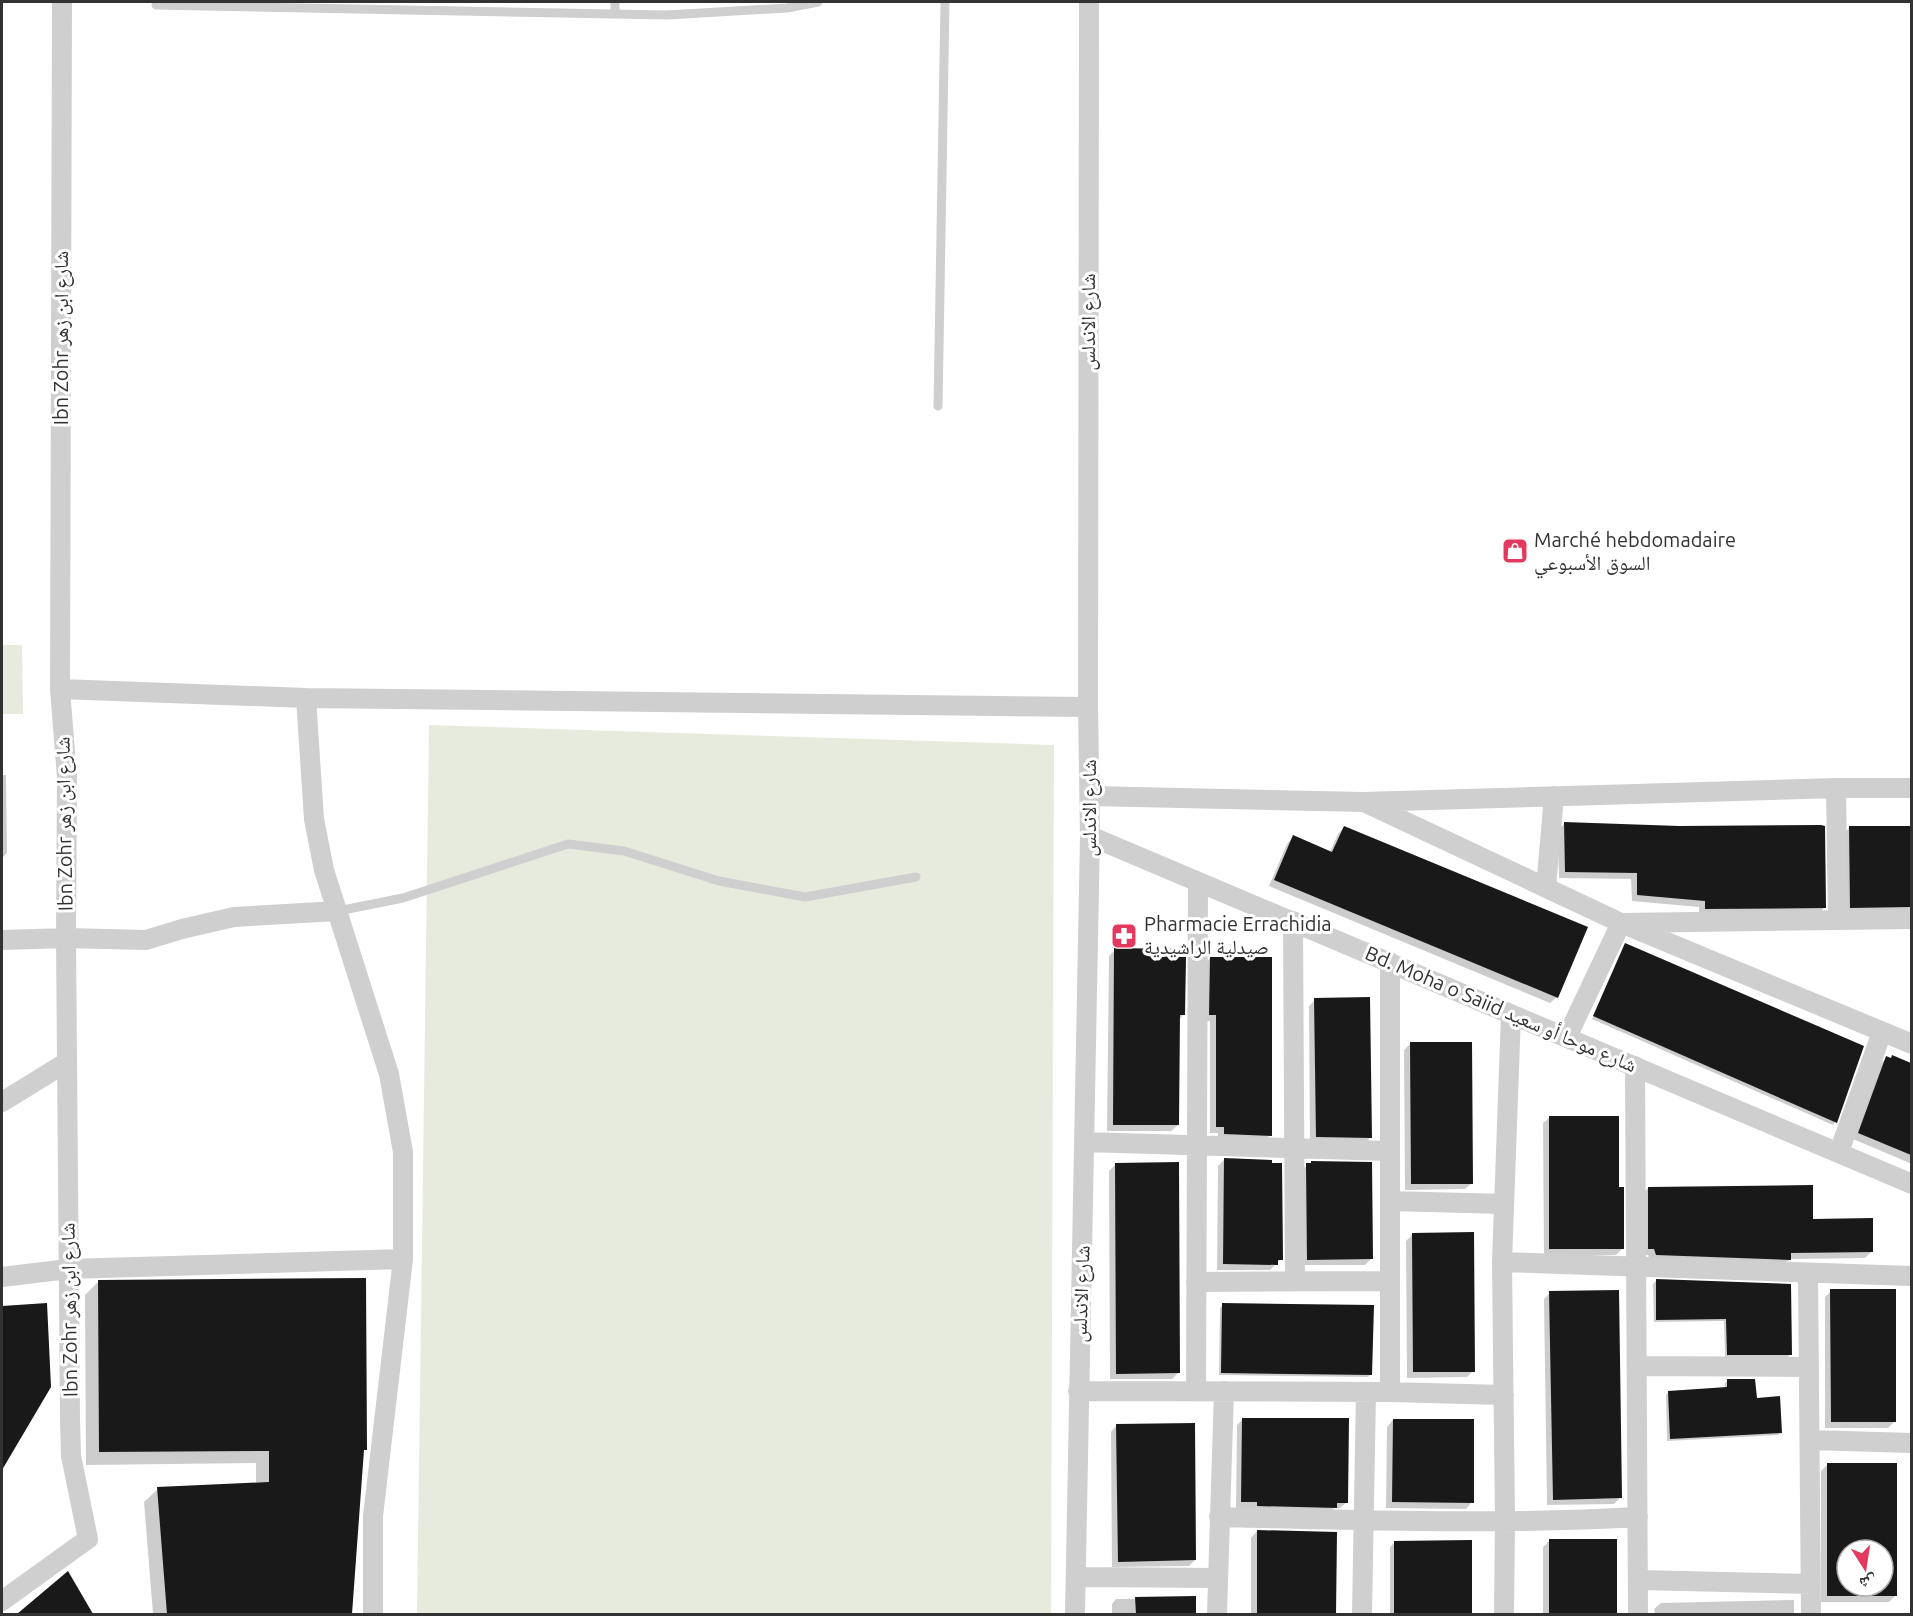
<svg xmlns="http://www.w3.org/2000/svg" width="1913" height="1616" font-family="Ubuntu,'Noto Naskh Arabic',sans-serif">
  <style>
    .green { fill: #e7ebde }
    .shadow { fill: #0003; fill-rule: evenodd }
    .building { fill: #191919; fill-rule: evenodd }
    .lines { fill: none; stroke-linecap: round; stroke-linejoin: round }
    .lane { stroke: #cfcfcf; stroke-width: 9 }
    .street { stroke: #cfcfcf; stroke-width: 20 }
    .labels { text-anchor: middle; stroke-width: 6; stroke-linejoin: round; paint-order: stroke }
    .street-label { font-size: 20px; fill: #323232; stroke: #fff }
    .poi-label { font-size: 20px; fill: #323232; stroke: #fff; text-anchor: start }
  </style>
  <rect width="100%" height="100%" fill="#fff"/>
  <path class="green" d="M 2,645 L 22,645 L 23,714 L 2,714 Z
    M 429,725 L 1054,745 L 1051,1614 L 417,1614 Z"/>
  <path class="shadow" d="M 2,775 L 6,775 L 7,853 L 2,858 Z
    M 1564,824 L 1824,908 L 1818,914 L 1699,915 L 1699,907 L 1632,901 L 1631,879 L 1559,878 L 1558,830 Z
    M 1344,827 L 1557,997 L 1550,1003 L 1269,886 L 1287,844 L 1293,837 L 1330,852 L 1338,834 Z
    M 1849,828 L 1912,828 L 1912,915 L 1844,914 L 1843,834 Z
    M 1625,945 L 1862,1047 L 1835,1122 L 1833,1125 L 1592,1019 Z
    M 1115,950 L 1184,1014 L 1179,1020 L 1178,1125 L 1171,1131 L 1107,1131 L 1109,956 Z
    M 1210,958 L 1270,1135 L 1264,1141 L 1218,1140 L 1218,1133 L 1210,1133 L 1210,1021 L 1204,1021 L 1204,965 Z
    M 1315,1000 L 1370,1138 L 1364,1144 L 1310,1143 L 1309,1006 Z
    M 1410,1044 L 1472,1183 L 1465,1189 L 1405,1190 L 1404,1050 Z
    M 1892,1057 L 1912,1065 L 1912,1164 L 1853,1139 L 1880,1064 L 1887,1058 L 1890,1059 Z
    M 1550,1117 L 1617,1189 L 1623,1248 L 1616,1255 L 1544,1255 L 1543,1123 Z
    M 1224,1160 L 1270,1165 L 1281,1259 L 1270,1270 L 1217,1270 L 1218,1166 Z
    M 1116,1164 L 1178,1373 L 1172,1379 L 1110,1379 L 1109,1171 Z
    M 1307,1165 L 1371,1259 L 1365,1265 L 1301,1265 L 1301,1171 Z
    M 1648,1188 L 1812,1220 L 1872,1251 L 1865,1258 L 1790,1259 L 1783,1266 L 1650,1261 L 1648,1255 L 1642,1255 L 1642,1195 Z
    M 1413,1234 L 1473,1371 L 1467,1377 L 1407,1378 L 1406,1241 Z
    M 1656,1281 L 1790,1354 L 1788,1357 L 1725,1357 L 1724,1321 L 1654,1322 L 1653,1284 Z
    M 98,1282 L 365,1449 L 363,1452 L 351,1614 L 153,1614 L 144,1502 L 158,1489 L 256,1484 L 256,1463 L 86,1465 L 85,1295 Z
    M 1831,1291 L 1895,1421 L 1888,1428 L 1825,1428 L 1825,1297 Z
    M 1550,1293 L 1620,1498 L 1614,1504 L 1547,1505 L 1544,1299 Z
    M 45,1304 L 49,1387 L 2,1467 L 2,1307 Z
    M 1223,1305 L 1371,1374 L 1368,1377 L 1219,1375 L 1220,1308 Z
    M 1728,1380 L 1781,1432 L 1778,1435 L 1667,1441 L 1666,1395 L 1668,1393 L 1725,1389 L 1725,1383 Z
    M 1243,1419 L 1347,1502 L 1340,1508 L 1334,1508 L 1329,1513 L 1251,1512 L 1251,1508 L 1236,1508 L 1237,1425 Z
    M 1393,1420 L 1472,1502 L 1466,1509 L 1386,1508 L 1387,1427 Z
    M 1117,1425 L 1195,1560 L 1189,1566 L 1112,1567 L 1111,1432 Z
    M 1828,1464 L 1895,1464 L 1895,1596 L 1889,1602 L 1821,1602 L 1821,1471 ZM 1847,1550 L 1883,1550 L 1883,1586 L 1847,1586 Z
    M 1257,1531 L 1335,1533 L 1335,1614 L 1251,1614 L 1251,1538 Z
    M 1615,1540 L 1616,1614 L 1543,1614 L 1543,1547 L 1549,1541 Z
    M 1395,1542 L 1470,1542 L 1470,1614 L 1390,1614 L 1390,1547 Z
    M 68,1573 L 92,1614 L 19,1614 Z
    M 1194,1598 L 1195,1614 L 1112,1614 L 1112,1604 L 1116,1599 Z
    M 1794,1600 L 1794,1614 L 1655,1614 L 1654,1609 L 1661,1603 Z"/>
  <path class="building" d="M 1564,822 L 1679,826 L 1821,825 L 1825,826 L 1826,908 L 1705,909 L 1705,901 L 1637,895 L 1637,873 L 1565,872 Z
    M 1344,826 L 1588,927 L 1558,998 L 1274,880 L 1293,835 L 1332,852 Z
    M 1849,826 L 1911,826 L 1911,907 L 1850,908 Z
    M 1625,943 L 1864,1046 L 1837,1123 L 1593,1016 Z
    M 1114,948 L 1181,949 L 1181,957 L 1186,957 L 1185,1015 L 1180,1015 L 1179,1125 L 1113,1125 Z
    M 1210,957 L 1272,957 L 1272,1136 L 1224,1134 L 1224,1127 L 1216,1127 L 1216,1015 L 1209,1015 Z
    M 1370,997 L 1372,1138 L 1316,1137 L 1314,998 Z
    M 1410,1042 L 1472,1042 L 1473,1184 L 1411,1184 Z
    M 1892,1055 L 1911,1063 L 1911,1155 L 1858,1133 L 1886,1056 L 1891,1058 Z
    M 1549,1116 L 1619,1116 L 1619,1187 L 1624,1187 L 1624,1249 L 1549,1249 Z
    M 1224,1158 L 1272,1160 L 1272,1163 L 1282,1163 L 1283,1260 L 1278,1260 L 1278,1265 L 1223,1264 Z
    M 1311,1161 L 1372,1162 L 1373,1259 L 1307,1260 L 1306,1163 L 1311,1163 Z
    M 1179,1162 L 1180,1373 L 1116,1374 L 1115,1163 Z
    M 1813,1185 L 1813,1219 L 1873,1218 L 1873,1252 L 1791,1253 L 1791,1260 L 1656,1255 L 1654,1249 L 1648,1249 L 1648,1187 Z
    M 1474,1232 L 1475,1372 L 1413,1372 L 1412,1233 Z
    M 366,1278 L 367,1450 L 364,1450 L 352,1614 L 167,1614 L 157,1487 L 269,1482 L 269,1451 L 99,1452 L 98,1280 Z
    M 1656,1279 L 1791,1284 L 1792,1355 L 1727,1355 L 1726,1319 L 1656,1320 Z
    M 1830,1289 L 1896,1289 L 1896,1422 L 1831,1422 Z
    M 1619,1290 L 1622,1498 L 1553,1500 L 1549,1291 Z
    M 47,1303 L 51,1387 L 2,1470 L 2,1306 Z
    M 1222,1303 L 1374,1305 L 1372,1375 L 1221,1373 Z
    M 1727,1379 L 1755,1379 L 1757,1398 L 1780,1396 L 1782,1433 L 1670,1439 L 1668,1391 L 1727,1387 Z
    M 1242,1418 L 1349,1418 L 1348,1503 L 1337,1503 L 1337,1508 L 1257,1506 L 1257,1502 L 1241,1502 Z
    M 1393,1419 L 1474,1419 L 1474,1503 L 1392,1502 Z
    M 1195,1423 L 1196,1560 L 1118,1562 L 1116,1424 Z
    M 1827,1463 L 1897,1463 L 1897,1596 L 1827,1596 ZM 1847,1550 L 1883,1550 L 1883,1586 L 1847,1586 Z
    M 1257,1530 L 1337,1532 L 1336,1614 L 1257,1614 Z
    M 1549,1539 L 1617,1539 L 1617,1614 L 1549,1614 Z
    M 1472,1540 L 1472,1614 L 1394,1614 L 1394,1541 Z
    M 68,1571 L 93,1614 L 17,1614 Z
    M 1196,1596 L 1196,1614 L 1136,1614 L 1135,1597 Z"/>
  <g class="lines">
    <path class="lane" d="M 615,2 L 615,14
      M 156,5 L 667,15 L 787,8 L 818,2
      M 938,406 L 945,2
      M 338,911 L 403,898 L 568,844 L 624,851 L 719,881 L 805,897 L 916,877"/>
    <path class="street" d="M 60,689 L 306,698 L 1088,707
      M 306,698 L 314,819 L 324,870 L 389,1074 L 403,1152 L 403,1259 L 373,1516 L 373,1614
      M 1836,788 L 1838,920
      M 1090,796 L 1363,802 L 1836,788 L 1912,788
      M 1368,804 L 1621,923 L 1912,1044
      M 1090,836 L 1912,1184
      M 1546,888 L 1554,796
      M 1293,921 L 1295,1281
      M 2,940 L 66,938 L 146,940 L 182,929 L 234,917 L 338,911
      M 1567,1037 L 1621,923 L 1912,919
      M 1635,1066 L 1638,1614
      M 2,1102 L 67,1062
      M 1085,1142 L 1390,1151
      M 1839,1152 L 1882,1032
      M 1390,1201 L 1504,1204
      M 1502,1262 L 1912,1276
      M 1808,1273 L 1811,1614
      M 2,1277 L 68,1269 L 403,1259
      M 1196,1282 L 1390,1281
      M 1637,1366 L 1809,1367
      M 1078,1391 L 1390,1392 L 1504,1395
      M 1196,1391 L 1198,882
      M 1390,1392 L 1390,962
      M 1810,1440 L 1912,1443
      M 1219,1517 C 1359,1520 1498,1525 1638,1517
      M 1076,1577 L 1217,1578
      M 1638,1580 L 1811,1584
      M 2,1601 L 88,1539 L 71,1456 L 70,1419 L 66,938 L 67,777 L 60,689 L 62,2
      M 1075,1614 L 1090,836 L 1088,707 L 1089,2
      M 1217,1614 L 1224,1391
      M 1362,1614 L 1366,1392
      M 1504,1614 L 1505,1521 L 1502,1262 L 1511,1014"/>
  </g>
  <defs>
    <g id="shop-square" transform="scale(1.35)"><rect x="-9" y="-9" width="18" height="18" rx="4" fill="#e4395e" stroke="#fff"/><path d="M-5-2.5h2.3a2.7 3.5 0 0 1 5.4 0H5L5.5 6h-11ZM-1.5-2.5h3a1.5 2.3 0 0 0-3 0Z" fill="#fff"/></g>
    <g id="pharmacy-square" transform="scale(1.35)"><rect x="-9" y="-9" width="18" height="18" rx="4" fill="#e4395e" stroke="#fff"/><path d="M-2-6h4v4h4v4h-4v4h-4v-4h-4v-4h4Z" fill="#fff"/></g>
  </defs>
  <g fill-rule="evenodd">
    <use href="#shop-square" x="1515" y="551"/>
    <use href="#pharmacy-square" x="1124" y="936"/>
  </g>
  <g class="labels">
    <g class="street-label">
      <text transform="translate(1088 322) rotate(-90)" y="7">شارع الاندلس</text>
      <text transform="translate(61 338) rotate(-90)" y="7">Ibn Zohr شارع ابن زهر</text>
      <text transform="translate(1089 808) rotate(-90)" y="7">شارع الاندلس</text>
      <text transform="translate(64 824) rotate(-91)" y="7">Ibn Zohr شارع ابن زهر</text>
      <text transform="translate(1501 1009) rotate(23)" y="7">Bd. Moha o Saiid شارع موحا أو سعيد</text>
      <text transform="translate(1081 1294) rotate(-88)" y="7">شارع الاندلس</text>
      <text transform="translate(69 1310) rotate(-91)" y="7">Ibn Zohr شارع ابن زهر</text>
    </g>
    <g class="poi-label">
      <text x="1534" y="547">Marché hebdomadaire<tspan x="1534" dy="23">السوق الأسبوعي</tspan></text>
      <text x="1144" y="931">Pharmacie Errachidia<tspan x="1144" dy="23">صيدلية الراشيدية</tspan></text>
    </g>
  </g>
  <rect width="1913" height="1616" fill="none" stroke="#323232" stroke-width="6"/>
  <g transform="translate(1865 1568) rotate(168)"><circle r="28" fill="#ffffff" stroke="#adadad" stroke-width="1.5"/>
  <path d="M0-4.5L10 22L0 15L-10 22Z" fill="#e4395e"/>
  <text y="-9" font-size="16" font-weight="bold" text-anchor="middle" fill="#323232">ش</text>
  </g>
</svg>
